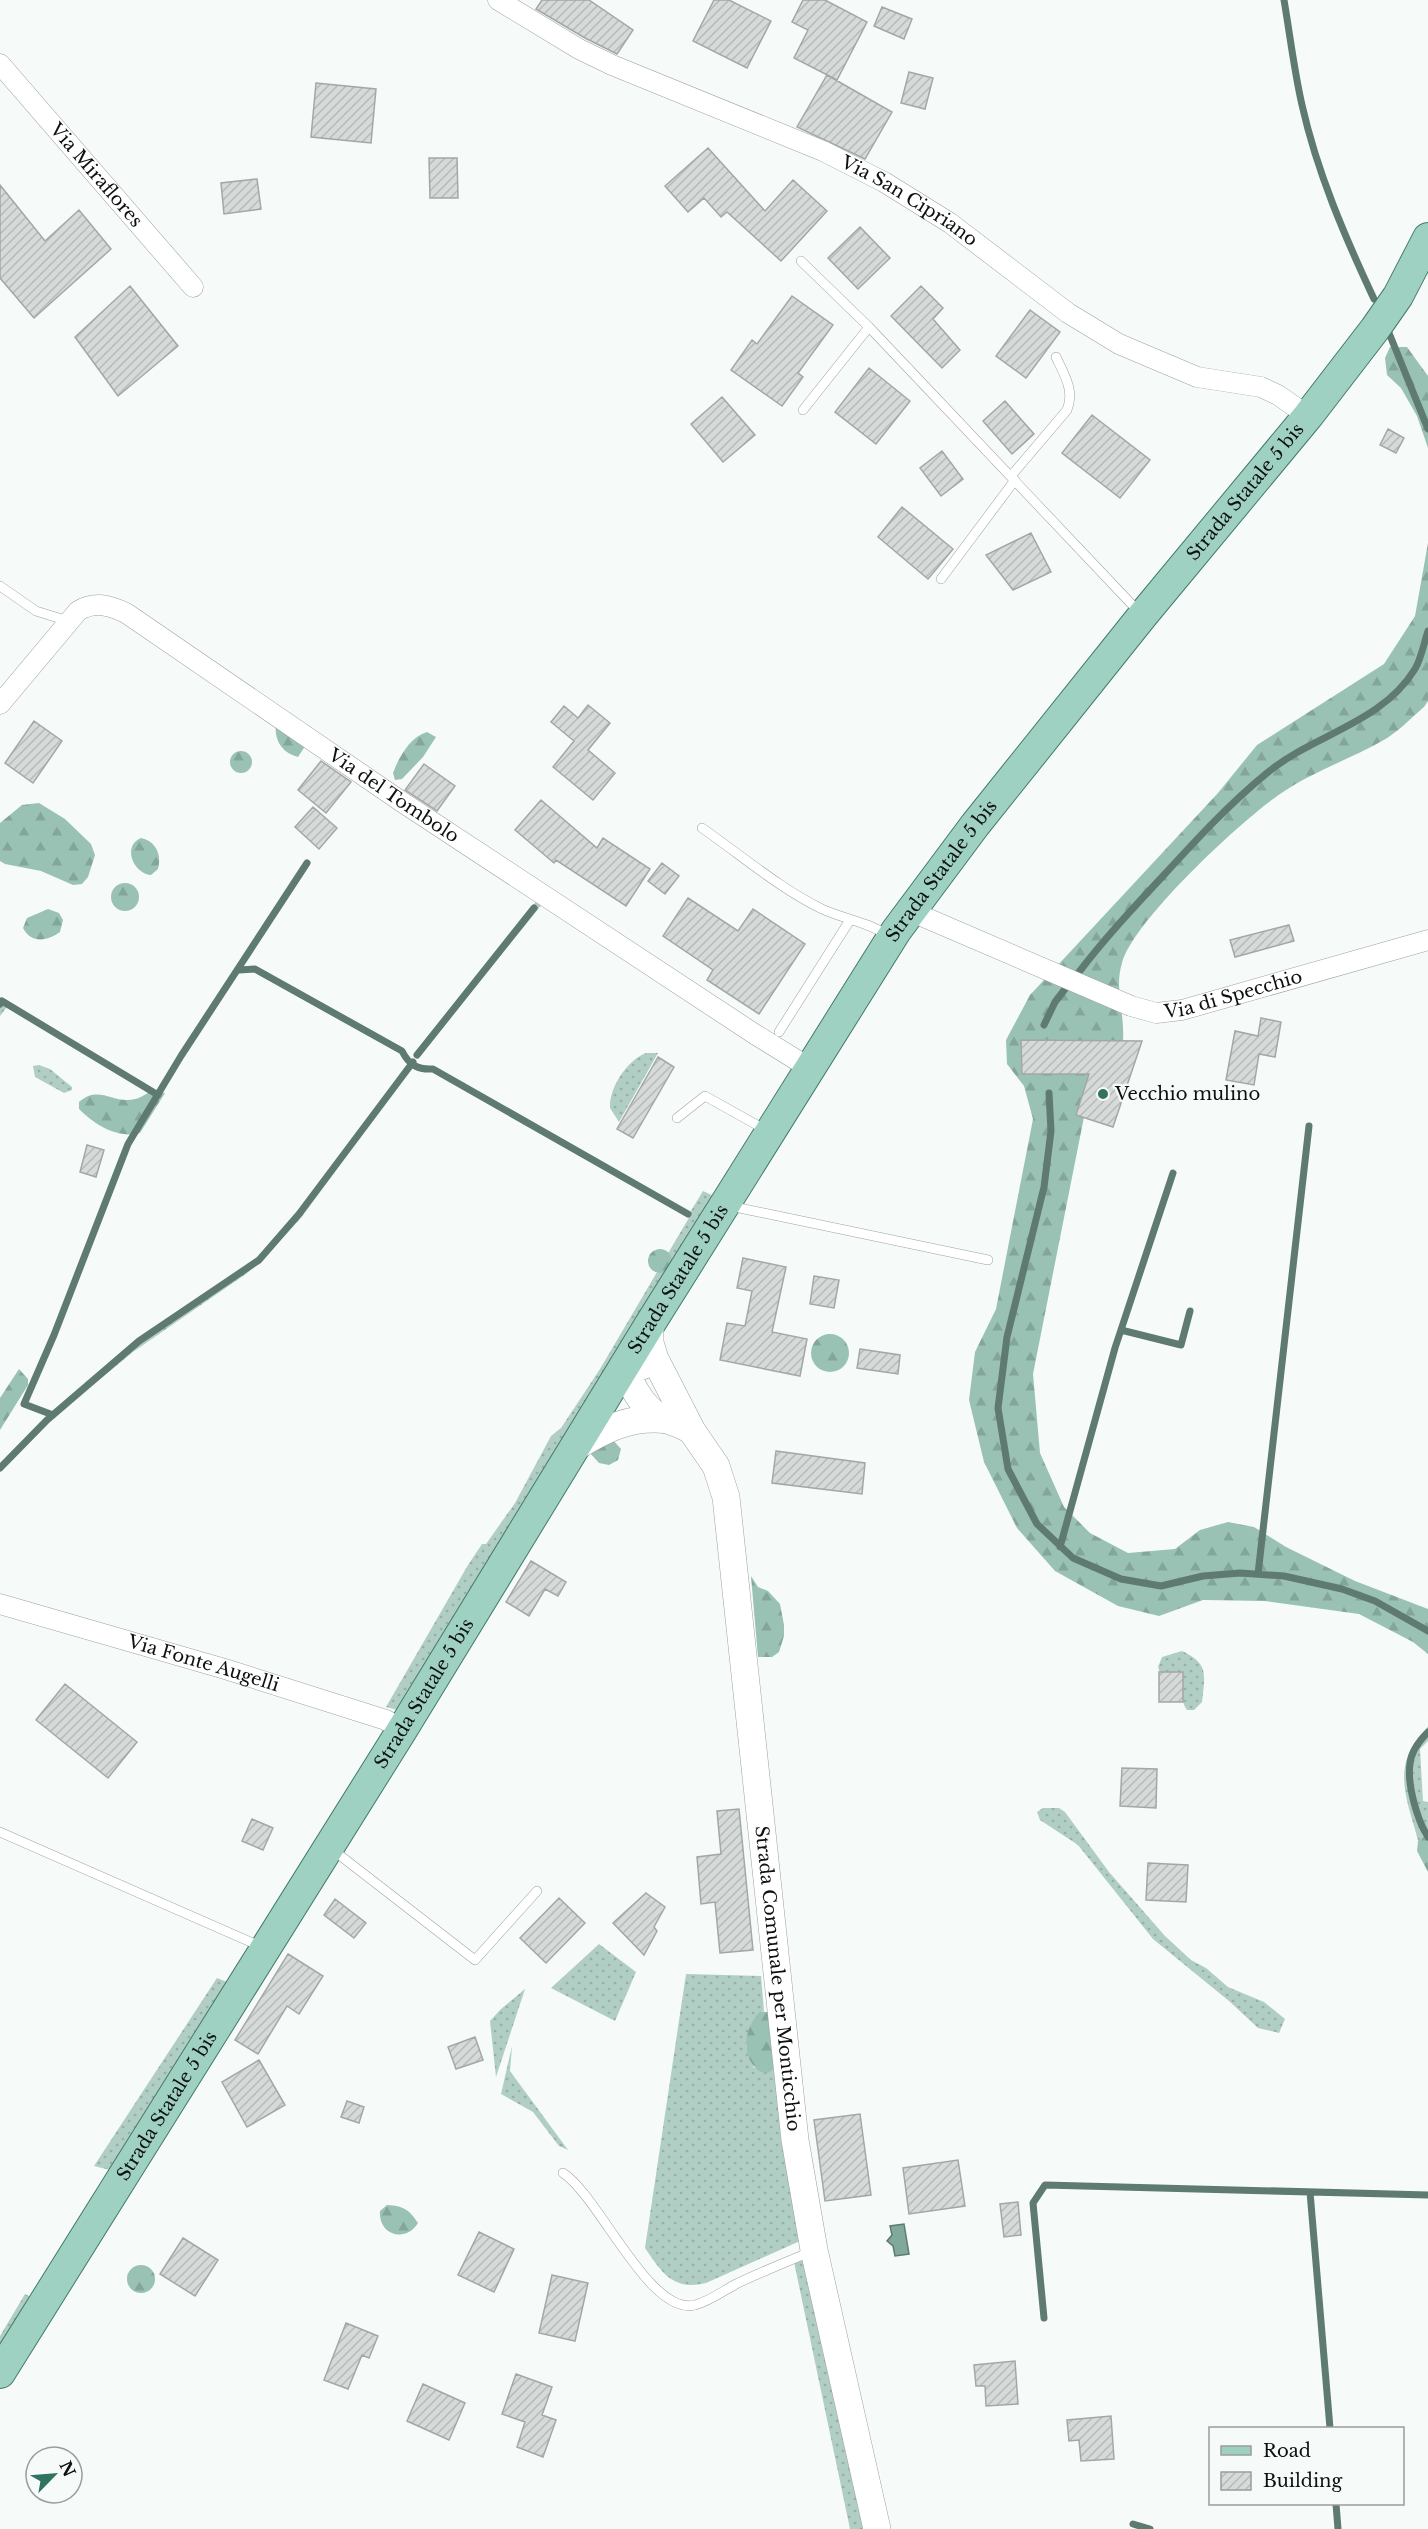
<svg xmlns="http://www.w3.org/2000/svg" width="1428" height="2529" font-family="'Libre Baskerville',serif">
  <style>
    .grass { fill: url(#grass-dots) }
    .forest { fill: url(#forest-firs) }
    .water { fill: #80a89b; stroke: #5e7a71; stroke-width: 1.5 }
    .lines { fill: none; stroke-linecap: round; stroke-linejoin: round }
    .stream { stroke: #5e7a71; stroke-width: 7 }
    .building { fill: url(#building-hatch); stroke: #a3a7a6; stroke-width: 1.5 }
    .lane-casing { stroke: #9da1a0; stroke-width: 10 }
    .street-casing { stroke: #9da1a0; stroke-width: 21 }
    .secondary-casing { stroke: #9da1a0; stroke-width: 28 }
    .primary-casing { stroke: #437a6a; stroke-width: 32 }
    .lane { stroke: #fff; stroke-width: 9 }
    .street { stroke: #fff; stroke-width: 20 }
    .secondary { stroke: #fff; stroke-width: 27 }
    .primary { stroke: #9fd1c2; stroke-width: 30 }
    .poi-dot { fill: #327260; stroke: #f6fbf9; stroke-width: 2 }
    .labels { text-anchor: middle; stroke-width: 4.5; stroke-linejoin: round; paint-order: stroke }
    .street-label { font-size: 18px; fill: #0f1010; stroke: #f6fbf9 }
    .poi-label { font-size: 18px; fill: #0f1010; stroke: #f6fbf9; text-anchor: start }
  </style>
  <defs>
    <pattern id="grass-dots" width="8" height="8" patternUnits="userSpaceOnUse" patternTransform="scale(1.5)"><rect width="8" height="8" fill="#b1cec4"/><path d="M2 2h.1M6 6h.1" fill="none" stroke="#97b0a7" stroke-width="1.8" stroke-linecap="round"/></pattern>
    <pattern id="forest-firs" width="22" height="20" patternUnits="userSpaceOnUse" patternTransform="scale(1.5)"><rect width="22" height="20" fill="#9ac2b4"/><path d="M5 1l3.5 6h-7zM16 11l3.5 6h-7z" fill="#84a69a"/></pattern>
    <pattern id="building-hatch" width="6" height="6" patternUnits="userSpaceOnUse" patternTransform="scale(1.5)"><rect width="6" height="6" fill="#d6dbd9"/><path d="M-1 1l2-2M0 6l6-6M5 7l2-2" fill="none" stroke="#b6bbb9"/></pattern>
  </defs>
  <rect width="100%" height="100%" fill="#f6fbf9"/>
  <path class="grass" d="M 538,899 L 543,903 L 422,1053 L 417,1055 Z
    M 253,966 L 404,1050 C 411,1063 417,1067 433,1068 L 689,1214 L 703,1191 L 716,1197 L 398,1710 L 386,1707 L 468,1565 L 482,1544 L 486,1544 L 515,1503 L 551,1436 L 561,1428 L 600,1369 L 690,1216 L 433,1070 L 426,1071 L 412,1066 L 301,1218 L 263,1259 L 246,1274 L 133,1352 L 53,1418 L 48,1417 L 129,1346 L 260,1256 L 290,1223 L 409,1064 L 402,1052 L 256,970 L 248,971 Z
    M 0,997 L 152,1091 L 149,1092 L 7,1007 L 0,1016 Z
    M 646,1053 L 658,1053 L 619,1122 L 610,1108 C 609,1088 627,1060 646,1053 Z
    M 39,1065 L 50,1069 L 72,1087 L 72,1090 L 64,1093 L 35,1077 L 33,1066 Z
    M 1182,1651 C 1209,1664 1205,1674 1202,1702 L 1194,1710 L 1187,1710 C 1178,1697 1187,1691 1178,1676 L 1160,1673 L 1158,1667 L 1162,1657 Z
    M 1428,1726 L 1428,1741 L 1420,1749 L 1423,1801 L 1428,1802 L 1428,1833 L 1418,1841 C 1411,1811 1395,1779 1411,1749 C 1416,1741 1423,1735 1428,1726 Z
    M 1043,1808 L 1059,1808 L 1065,1812 L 1109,1872 L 1165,1936 L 1191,1960 L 1206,1968 L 1228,1987 L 1264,2002 L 1285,2019 L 1279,2033 L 1258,2028 L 1229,2001 L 1153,1939 L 1078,1845 L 1040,1820 L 1037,1812 Z
    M 599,1944 L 636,1972 L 615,2021 L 551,1988 Z
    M 686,1974 L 761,1976 L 764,2011 L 760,2011 L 746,2046 L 754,2068 L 776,2062 L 800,2241 L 706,2283 C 673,2291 662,2273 645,2248 Z
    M 217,1978 L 227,1982 L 110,2170 L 94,2166 Z
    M 525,1989 L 496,2077 L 490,2021 L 501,2009 Z
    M 512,2046 L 510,2071 L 568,2150 L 559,2146 L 533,2112 L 501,2094 Z
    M 804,2259 L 865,2529 L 850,2529 L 794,2262 Z
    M 25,2294 L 31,2297 L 0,2347 L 0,2336 Z"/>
  <path class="forest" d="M 1390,347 L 1407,347 L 1428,376 L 1428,448 L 1417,416 L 1401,388 L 1387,375 L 1385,358 Z
    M 1428,543 L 1428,701 L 1424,707 C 1411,718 1397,733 1382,741 C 1350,759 1308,774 1280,794 C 1241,821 1134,920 1122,963 C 1114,988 1125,1014 1123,1041 L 1021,1041 L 1022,1074 L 1089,1074 L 1076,1114 L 1084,1117 L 1033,1374 L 1040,1453 L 1064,1507 L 1090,1533 L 1128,1553 L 1175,1549 L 1200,1530 L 1228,1522 L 1254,1527 L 1286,1547 L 1355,1581 L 1428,1609 L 1428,1654 L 1413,1642 L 1359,1614 L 1265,1601 L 1203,1600 L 1159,1616 L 1118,1606 L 1055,1571 L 1017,1528 L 984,1462 L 969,1400 L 975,1352 L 996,1309 L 1033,1119 L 1024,1086 L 1007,1064 L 1006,1040 L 1030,995 L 1218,793 L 1257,745 L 1384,664 L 1415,616 Z
    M 276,725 L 313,734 L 298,757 C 282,753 274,740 276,725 Z
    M 427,732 L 436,737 L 423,757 L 402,779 L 395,780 L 393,773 C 399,757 410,737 427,732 Z
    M230 762a11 11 0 1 1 22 0a11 11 0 1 1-22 0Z
    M 39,803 L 65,819 L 91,844 L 95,855 L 88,877 L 82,884 L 73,885 L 41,871 L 5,864 L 0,861 L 0,823 L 22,805 Z
    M 141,838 C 156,841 162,855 158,869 L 151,875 C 133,873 122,846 141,838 Z
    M111 897a14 14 0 1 1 28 0a14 14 0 1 1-28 0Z
    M 48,909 L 59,913 L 63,920 L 60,932 C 48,941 31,944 23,928 L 27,918 Z
    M 153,1090 L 165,1093 L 140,1133 C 118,1139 95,1125 79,1109 L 79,1102 C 100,1084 113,1105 135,1099 C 141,1098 147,1093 153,1090 Z
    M648 1261a12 12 0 1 1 24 0a12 12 0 1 1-24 0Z
    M811 1353a19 19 0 1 1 38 0a19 19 0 1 1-38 0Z
    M 19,1369 L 28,1379 L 28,1385 L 0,1430 L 0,1398 Z
    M 612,1439 L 621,1449 L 618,1460 L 609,1465 L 599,1463 L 590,1453 Z
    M 751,1576 L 758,1587 L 768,1591 L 780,1604 L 784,1625 L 784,1636 L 779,1652 L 772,1657 L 758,1657 Z
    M 1428,1833 L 1428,1872 L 1417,1851 L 1418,1841 Z
    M 760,2011 L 772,2013 C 773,2028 778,2045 776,2060 C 772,2094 723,2054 760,2011 Z
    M 387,2205 C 403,2206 409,2209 418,2223 C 405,2244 378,2234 380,2211 Z
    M127 2279a14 14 0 1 1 28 0a14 14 0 1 1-28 0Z"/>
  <path class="water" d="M 904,2224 L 909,2254 L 895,2256 L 893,2246 L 887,2241 L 892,2235 L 890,2226 Z"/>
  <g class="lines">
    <path class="stream" d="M 1284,0 C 1290,35 1294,70 1302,105 C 1317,172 1345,237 1374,299
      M 1389,333 L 1428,429
      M 239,970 L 255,969 L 402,1051 C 409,1065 418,1070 433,1069 L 688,1214
      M 1079,972 C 1105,938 1134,907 1163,876 C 1196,840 1229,804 1267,773 C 1314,734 1381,724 1415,669 C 1421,659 1424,643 1428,631
      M 0,1004 L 2,1001 L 158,1095
      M 1044,1025 L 1055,1002 L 1065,989
      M 417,1055 L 534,908
      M 1049,1093 L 1051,1131 L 1044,1187 L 1007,1337 L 998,1408 L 1008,1469 L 1037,1524 L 1073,1558 L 1121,1579 L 1161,1586 L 1203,1576 L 1240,1573 L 1284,1576 L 1342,1589 L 1375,1601 L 1428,1631
      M 1121,1330 L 1181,1345 L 1190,1311
      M 53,1415 L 24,1404 L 54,1335 L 128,1144 L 181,1056 L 307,863
      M 0,1468 L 47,1420 L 139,1341 L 259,1260 L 299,1214 L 413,1062
      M 1060,1547 L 1115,1348 L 1173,1173
      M 1258,1574 L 1309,1126
      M 1428,1732 C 1420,1740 1411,1752 1410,1764 C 1407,1784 1417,1820 1428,1837
      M 1310,2192 L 1330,2428
      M 1044,2318 L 1033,2203 L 1045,2185 L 1428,2195
      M 1336,2504 L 1338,2529
      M 1133,2524 L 1150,2529"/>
  </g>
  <path class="building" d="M 542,0 L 589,0 L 633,30 L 617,54 L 585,38 L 536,9 Z
    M 714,0 L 729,0 L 771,21 L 747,68 L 693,41 Z
    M 803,0 L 825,0 L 867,22 L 837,80 L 794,58 L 808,30 L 792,22 Z
    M 882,7 L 912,19 L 904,39 L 874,26 Z
    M 909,72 L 933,78 L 925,109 L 901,103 Z
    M 827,75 L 892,112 L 865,159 L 797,127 Z
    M 316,83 L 376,89 L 371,143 L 311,137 Z
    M 708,148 L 765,211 L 793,180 L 827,211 L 781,261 L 727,212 L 721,217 L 704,198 L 688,212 L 665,186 Z
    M 429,158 L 457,158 L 458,198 L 430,198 Z
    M 257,179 L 261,209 L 224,214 L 221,183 Z
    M 0,185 L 45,241 L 79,210 L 111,249 L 34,318 L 0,278 Z
    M 860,227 L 890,258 L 858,289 L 828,258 Z
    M 130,286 L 178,346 L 118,396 L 75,337 Z
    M 921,286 L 943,308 L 933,319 L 960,350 L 942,368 L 891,316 Z
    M 792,296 L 833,325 L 798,373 L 803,377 L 782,406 L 731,370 L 752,340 L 757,344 Z
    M 1030,310 L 1060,332 L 1026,378 L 996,356 Z
    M 869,368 L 910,401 L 876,444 L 835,412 Z
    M 722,397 L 755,435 L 723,462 L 691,424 Z
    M 1005,401 L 1034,434 L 1012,454 L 983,421 Z
    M 1092,415 L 1150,460 L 1120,498 L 1062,453 Z
    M 1388,429 L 1404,438 L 1396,453 L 1380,445 Z
    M 942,451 L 963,479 L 941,496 L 920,468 Z
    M 902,507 L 953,549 L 928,579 L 878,537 Z
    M 1031,533 L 1051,572 L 1013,590 L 986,555 Z
    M 588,705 L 610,723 L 588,750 L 615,773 L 593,800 L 553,767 L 574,741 L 551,722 L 564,706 L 578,718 Z
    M 34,721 L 62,741 L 33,783 L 5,763 Z
    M 321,761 L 351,782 L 326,813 L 298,790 Z
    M 424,764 L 455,786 L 437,811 L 405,790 Z
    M 541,800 L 597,848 L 603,838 L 650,869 L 626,906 L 556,860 L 554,863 L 515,830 Z
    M 313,807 L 337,828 L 319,849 L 295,827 Z
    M 662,863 L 679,876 L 665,894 L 648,881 Z
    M 688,898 L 738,931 L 753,909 L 805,944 L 759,1014 L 707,980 L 713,970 L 663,936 Z
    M 1289,925 L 1294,941 L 1235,957 L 1230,940 Z
    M 1261,1018 L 1281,1022 L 1275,1057 L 1259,1054 L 1254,1085 L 1226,1080 L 1235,1031 L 1258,1036 Z
    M 1021,1040 L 1142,1041 L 1113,1127 L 1076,1115 L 1089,1074 L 1022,1074 Z
    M 658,1057 L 674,1067 L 633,1138 L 617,1129 Z
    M 87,1145 L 104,1150 L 96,1177 L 80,1172 Z
    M 743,1258 L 786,1267 L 772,1332 L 807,1339 L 800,1376 L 720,1360 L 727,1323 L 745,1326 L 752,1291 L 737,1288 Z
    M 814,1276 L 839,1280 L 834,1308 L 810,1304 Z
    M 860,1349 L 900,1355 L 898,1374 L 857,1368 Z
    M 776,1451 L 865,1463 L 862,1494 L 772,1483 Z
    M 531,1561 L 566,1582 L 558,1596 L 545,1589 L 529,1616 L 506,1602 Z
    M 1159,1672 L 1183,1672 L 1183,1702 L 1159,1702 Z
    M 65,1684 L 137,1742 L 108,1778 L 36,1720 Z
    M 1122,1768 L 1157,1769 L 1156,1808 L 1120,1806 Z
    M 739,1809 L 753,1950 L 720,1953 L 715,1902 L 701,1904 L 697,1857 L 721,1854 L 717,1811 Z
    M 252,1819 L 273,1828 L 263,1850 L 242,1841 Z
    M 1148,1863 L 1188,1865 L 1186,1902 L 1146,1900 Z
    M 646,1893 L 665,1907 L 654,1927 L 657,1931 L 644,1955 L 613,1923 Z
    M 559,1898 L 585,1923 L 546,1963 L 520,1938 Z
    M 335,1899 L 366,1923 L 354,1938 L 324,1915 Z
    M 288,1954 L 323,1976 L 299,2014 L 287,2006 L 258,2054 L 235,2040 Z
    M 475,2037 L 483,2060 L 456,2069 L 448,2047 Z
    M 259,2060 L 285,2105 L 247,2127 L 222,2082 Z
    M 347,2101 L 364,2107 L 359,2123 L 341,2117 Z
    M 860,2114 L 871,2195 L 825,2201 L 814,2120 Z
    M 958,2160 L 965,2206 L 909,2214 L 903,2168 Z
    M 1018,2202 L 1021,2235 L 1004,2237 L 1000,2204 Z
    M 479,2232 L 514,2249 L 494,2292 L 458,2275 Z
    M 183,2238 L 218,2260 L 195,2296 L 160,2274 Z
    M 552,2275 L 588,2283 L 575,2341 L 539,2333 Z
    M 346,2323 L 378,2336 L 369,2358 L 362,2355 L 348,2389 L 324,2380 Z
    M 1015,2361 L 1018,2404 L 986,2406 L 985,2386 L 976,2386 L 974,2365 Z
    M 516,2374 L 552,2387 L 542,2415 L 556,2420 L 543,2457 L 517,2447 L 525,2422 L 502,2414 Z
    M 423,2384 L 465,2403 L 449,2440 L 407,2421 Z
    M 1111,2416 L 1114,2459 L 1081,2461 L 1079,2440 L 1069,2441 L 1067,2420 Z"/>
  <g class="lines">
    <g class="lane-casing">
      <path id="lane" d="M 801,261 L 869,327 L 1139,612
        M 803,410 L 869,327
        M 1011,476 L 1067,410 C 1075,391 1064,374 1056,357
        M 941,579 L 1015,480
        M 0,586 L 36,611 L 68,621
        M 702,828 C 741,855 779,888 822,909 C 844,919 868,922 887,935
        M 779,1032 L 850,920
        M 677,1118 L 705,1096 L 766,1130
        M 730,1206 L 988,1260
        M 0,1832 L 262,1947
        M 333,1850 L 475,1960 L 537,1891
        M 563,2173 C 600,2197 649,2316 695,2305 C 710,2301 723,2291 736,2284 C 761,2272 787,2262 812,2251"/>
    </g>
    <g class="street-casing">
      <g id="street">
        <path id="s1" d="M 498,0 L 579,49 L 612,65 L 823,151 L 884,182 L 950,223 L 1068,313 L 1119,344 L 1197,377 L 1261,387 L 1278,395 L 1308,416"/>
        <path id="s2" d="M 0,64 L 193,287"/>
        <path id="s3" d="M 0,704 L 78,611 C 95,601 109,605 126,613 L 402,802 L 753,1033 L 811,1069"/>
        <path id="s4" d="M 910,911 L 1131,1006 L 1156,1013 L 1182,1010 L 1428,940"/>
        <path id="s5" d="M 0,1604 L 225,1669 L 386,1720 L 402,1730"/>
      </g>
    </g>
    <g class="secondary-casing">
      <g id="secondary">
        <path id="s6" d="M 650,1324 L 650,1343 L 655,1359 L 692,1431 L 716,1466 L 726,1497 L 795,2140 L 814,2250 L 877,2529"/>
        <path d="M 642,1366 L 625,1365 C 629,1384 643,1408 660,1417 C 671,1422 682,1424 692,1431"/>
        <path d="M 574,1448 C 604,1429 632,1415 668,1420"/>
      </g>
    </g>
    <g class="primary-casing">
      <g id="primary">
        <path id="s7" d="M 0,2373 L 402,1730 L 650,1324 L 896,931 L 975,825 L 1143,615 L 1308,416 L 1375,329 L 1398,296 L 1428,238"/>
      </g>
    </g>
    <use href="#lane" class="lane"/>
    <use href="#street" class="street"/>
    <use href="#secondary" class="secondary"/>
    <use href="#primary" class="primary"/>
  </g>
  <circle class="poi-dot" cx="1103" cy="1094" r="6"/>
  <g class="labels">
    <g class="street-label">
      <text dy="6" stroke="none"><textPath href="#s2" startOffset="147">Via Miraflores</textPath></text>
      <text dy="6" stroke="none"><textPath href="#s1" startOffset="459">Via San Cipriano</textPath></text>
      <text dy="6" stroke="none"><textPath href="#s7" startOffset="2259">Strada Statale 5 bis</textPath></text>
      <text dy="6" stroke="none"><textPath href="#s3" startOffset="496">Via del Tombolo</textPath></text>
      <text dy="6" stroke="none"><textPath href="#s7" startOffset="1773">Strada Statale 5 bis</textPath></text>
      <text dy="6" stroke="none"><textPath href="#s4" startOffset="346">Via di Specchio</textPath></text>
      <text dy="6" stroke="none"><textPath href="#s7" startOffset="1287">Strada Statale 5 bis</textPath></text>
      <text dy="6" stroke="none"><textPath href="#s5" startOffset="212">Via Fonte Augelli</textPath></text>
      <text dy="6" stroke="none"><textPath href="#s7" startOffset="801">Strada Statale 5 bis</textPath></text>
      <text dy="6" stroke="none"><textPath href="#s6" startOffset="676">Strada Comunale per Monticchio</textPath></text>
      <text dy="6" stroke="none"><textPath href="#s7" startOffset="315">Strada Statale 5 bis</textPath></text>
    </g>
    <g class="poi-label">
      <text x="1115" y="1100">Vecchio mulino</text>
    </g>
  </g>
  <rect x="1209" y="2427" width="195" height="78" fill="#f6fbf9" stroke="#9a9d9c" stroke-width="1.5"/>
  <rect x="1221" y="2446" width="30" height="9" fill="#9fd1c2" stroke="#9a9d9c" stroke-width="1.5"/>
  <text x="1263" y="2457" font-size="18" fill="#0f1010">Road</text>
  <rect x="1221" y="2472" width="30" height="18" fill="url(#building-hatch)" stroke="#9a9d9c" stroke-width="1.5"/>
  <text x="1263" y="2487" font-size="18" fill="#0f1010">Building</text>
  <g transform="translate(54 2475) rotate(65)"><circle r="28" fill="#f6fbf9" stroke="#9a9d9c" stroke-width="1.5"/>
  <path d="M0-4.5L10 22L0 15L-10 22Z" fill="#327260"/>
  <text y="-9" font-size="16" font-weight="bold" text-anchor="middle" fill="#0f1010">N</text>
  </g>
</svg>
